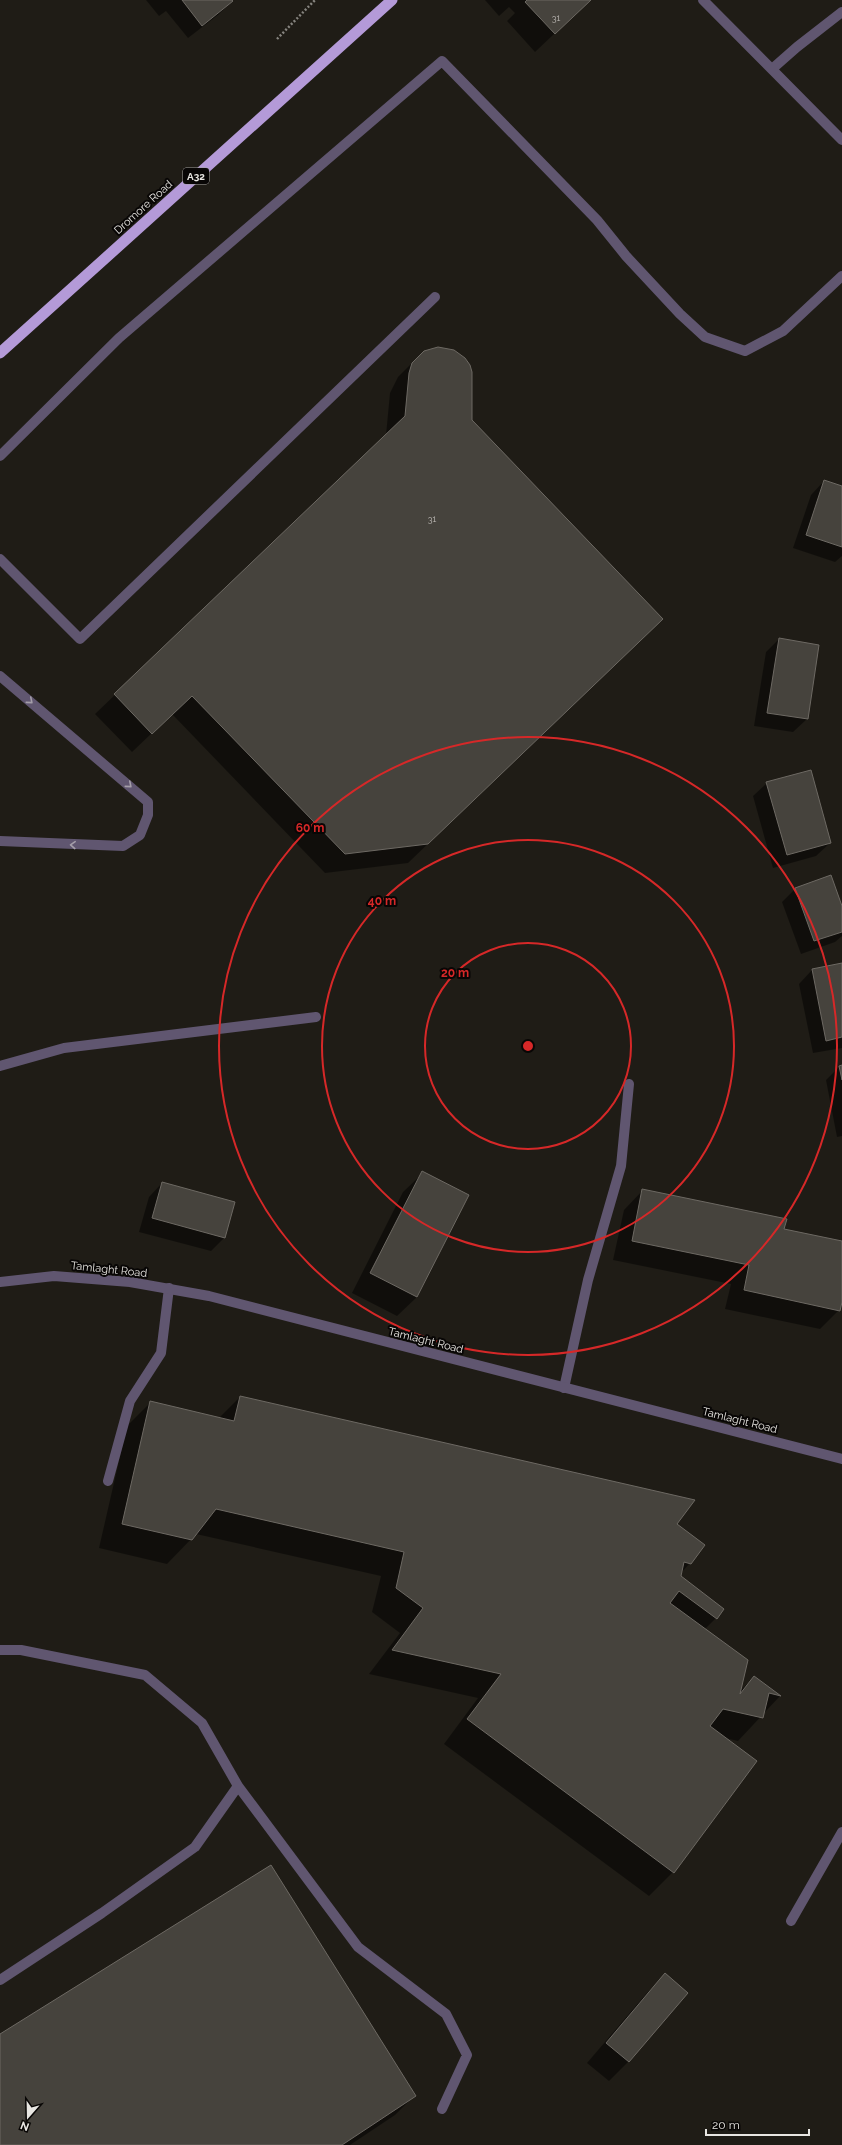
<svg xmlns="http://www.w3.org/2000/svg" width="842" height="2145" font-family="Raleway,sans-serif">
  <style>
    .shadow { fill: #0007 }
    .building { fill: #46433d; stroke: #6d6963 }
    .lines { fill: none; stroke-linecap: round; stroke-linejoin: round }
    .path { stroke: #86847f; stroke-width: 2.5; stroke-dasharray: 2 2; stroke-linecap: butt }
    .service { stroke: #605670; stroke-width: 10 }
    .tertiary { stroke: #605670; stroke-width: 10 }
    .trunk { stroke: #b49ad8; stroke-width: 11 }
    .oneway { stroke: #a49ea9 }
    .ring { fill: none; stroke: #d62828; stroke-width: 2 }
    .labels { text-anchor: middle; stroke-width: 4; stroke-linejoin: round; paint-order: stroke }
    .number-label { font-size: 9px; fill: #c0bdb9 }
    .shield { fill: #080605; stroke: #a5a3a0; stroke-width: 1 }
    .shield-label { font-size: 10px; font-weight: bold; fill: #e8e6e2 }
    .street-label { font-size: 11px; fill: #e8e6e2; stroke: #080605 }
    .centre { fill: #d62828; stroke: #080605; stroke-width: 2 }
    .ring-label { font-size: 12px; text-anchor: middle; font-weight: bold; fill: #d62828; stroke: #080605; stroke-width: 4; stroke-linejoin: round; paint-order: stroke }
  </style>
  <rect width="100%" height="100%" fill="#1f1c16"/>
  <path class="shadow" d="M 146,0 L 231,0 L 232,1 L 218,15 L 188,38 L 166,11 L 159,16 Z
    M 485,0 L 590,0 L 535,52 L 507,21 L 515,13 L 509,7 L 499,16 Z
    M 430,349 L 471,420 L 662,619 L 408,863 L 325,873 L 172,714 L 132,752 L 95,714 L 386,435 L 390,393 L 398,377 L 418,357 Z
    M 824,481 L 842,487 L 842,556 L 835,562 L 793,548 L 811,495 Z
    M 779,639 L 807,719 L 793,732 L 754,726 L 766,652 Z
    M 767,783 L 830,843 L 816,856 L 773,868 L 753,796 Z
    M 796,888 L 842,909 L 842,936 L 835,942 L 801,954 L 782,902 Z
    M 842,964 L 842,1048 L 813,1053 L 799,984 L 812,970 Z
    M 840,1066 L 842,1066 L 842,1136 L 837,1137 L 826,1080 Z
    M 423,1173 L 417,1297 L 397,1316 L 352,1293 L 403,1192 Z
    M 162,1183 L 234,1203 L 224,1238 L 211,1251 L 139,1232 L 149,1197 Z
    M 643,1190 L 783,1230 L 842,1242 L 842,1297 L 839,1310 L 820,1329 L 725,1309 L 731,1284 L 613,1260 L 624,1210 Z
    M 240,1397 L 676,1525 L 690,1563 L 681,1573 L 680,1576 L 716,1618 L 705,1629 L 740,1691 L 754,1677 L 780,1696 L 738,1741 L 725,1738 L 756,1761 L 673,1872 L 649,1896 L 444,1744 L 478,1698 L 369,1674 L 400,1633 L 372,1612 L 381,1576 L 196,1534 L 167,1564 L 99,1548 L 127,1426 L 151,1402 L 219,1418 Z
    M 665,1975 L 687,1993 L 628,2062 L 609,2081 L 587,2063 L 646,1994 Z
    M 0,2035 L 415,2095 L 395,2115 L 350,2145 L 0,2145 Z"/>
  <path class="building" d="M 182,0 L 232,0 L 233,1 L 202,26 Z
    M 527,0 L 591,0 L 555,34 L 525,2 Z
    M 438,347 L 454,350 L 465,358 L 470,365 L 472,372 L 472,420 L 663,619 L 428,844 L 345,854 L 192,696 L 152,734 L 114,694 L 405,416 L 409,373 L 412,363 L 424,351 Z
    M 824,480 L 842,486 L 842,547 L 806,535 Z
    M 779,638 L 819,645 L 808,719 L 767,713 Z
    M 811,770 L 831,843 L 787,855 L 766,782 Z
    M 831,875 L 842,906 L 842,932 L 814,941 L 795,888 Z
    M 842,963 L 842,1037 L 826,1041 L 812,969 Z
    M 842,1065 L 842,1080 L 839,1066 Z
    M 422,1171 L 469,1195 L 417,1297 L 370,1273 Z
    M 162,1182 L 235,1202 L 225,1238 L 152,1218 Z
    M 642,1189 L 787,1219 L 784,1229 L 842,1241 L 842,1302 L 840,1311 L 744,1290 L 749,1265 L 632,1241 Z
    M 240,1396 L 695,1500 L 677,1524 L 705,1545 L 691,1564 L 684,1562 L 681,1576 L 724,1609 L 717,1619 L 679,1591 L 670,1603 L 748,1660 L 740,1694 L 754,1676 L 781,1696 L 769,1693 L 763,1718 L 723,1709 L 710,1726 L 757,1761 L 674,1873 L 467,1719 L 501,1674 L 392,1650 L 423,1608 L 396,1588 L 404,1552 L 216,1509 L 192,1540 L 122,1524 L 150,1401 L 234,1421 Z
    M 271,1865 L 416,2096 L 342,2145 L 0,2145 L 0,2034 Z
    M 665,1973 L 688,1993 L 629,2062 L 606,2043 Z"/>
  <g class="lines">
    <path class="path" d="M 277,39 L 315,0"/>
    <path class="service" d="M 703,0 L 842,140
      M 772,69 L 797,47 L 842,12
      M 0,456 L 119,338 L 442,61 L 597,220 L 626,256 L 680,314 L 705,337 L 745,351 L 783,331 L 842,276
      M 0,559 L 80,639 L 435,297
      M 0,676 L 148,802 L 148,815 L 140,835 L 123,846 L 0,841
      M 0,1066 L 64,1048 L 316,1017
      M 564,1388 L 588,1280 L 621,1166 L 629,1084
      M 108,1481 L 130,1401 L 161,1353 L 169,1288
      M 0,1650 L 21,1650 L 145,1675 L 202,1723 L 238,1786 L 195,1847 L 102,1913 L 0,1980
      M 238,1786 L 358,1947 L 446,2014 L 467,2055 L 442,2109
      M 791,1921 L 842,1832"/>
    <path class="tertiary" d="M 0,1282 L 54,1276 L 130,1282 L 209,1296 L 842,1459"/>
    <path class="trunk" d="M 0,353 L 392,0"/>
  </g>
  <defs><path id="oneway-chevron" d="M-2-3.5L2.5 0L-2 3.5" fill="none" stroke-width="1.6" stroke-linecap="round" stroke-linejoin="round"/></defs>
  <g class="oneway">
    <use href="#oneway-chevron" transform="translate(30 701) rotate(40)"/>
    <use href="#oneway-chevron" transform="translate(129 785) rotate(40)"/>
    <use href="#oneway-chevron" transform="translate(73 845) rotate(-177)"/>
  </g>
  <g class="ring">
    <circle cx="528" cy="1046" r="103"/>
    <circle cx="528" cy="1046" r="206"/>
    <circle cx="528" cy="1046" r="309"/>
  </g>
  <g class="labels">
    <g class="number-label">
      <text x="556" y="21">31</text>
      <text x="432" y="522">31</text>
    </g>
    <rect class="shield" x="183" y="168" width="26" height="16" rx="3"/>
    <g class="shield-label">
      <text x="196" y="180">A32</text>
    </g>
    <g class="street-label">
      <text transform="translate(143 207) rotate(-42)" y="4">Dromore Road</text>
      <text transform="translate(109 1269) rotate(6)" y="4">Tamlaght Road</text>
      <text transform="translate(426 1340) rotate(14)" y="4">Tamlaght Road</text>
      <text transform="translate(740 1420) rotate(14)" y="4">Tamlaght Road</text>
    </g>
  </g>
  <circle cx="528" cy="1046" r="6" class="centre"/>
  <g class="ring-label">
    <text x="310" y="832">60 m</text>
    <text x="382" y="905">40 m</text>
    <text x="455" y="977">20 m</text>
  </g>
  <g transform="translate(28 2117) rotate(200)" stroke="#080605" stroke-width="3" paint-order="stroke">
  <path d="M0-3L7 15L0 10L-7 15Z" fill="#e8e6e2"/>
  <text y="-6" font-size="11" font-weight="bold" text-anchor="middle" fill="#e8e6e2">N</text>
  </g>
  <path d="M706 2129v6h103v-6" fill="none" stroke="#e8e6e2" stroke-width="2"/>
  <text x="712" y="2129" font-size="12" fill="#e8e6e2" stroke="#080605" stroke-width="3" paint-order="stroke">20 m</text>
</svg>
